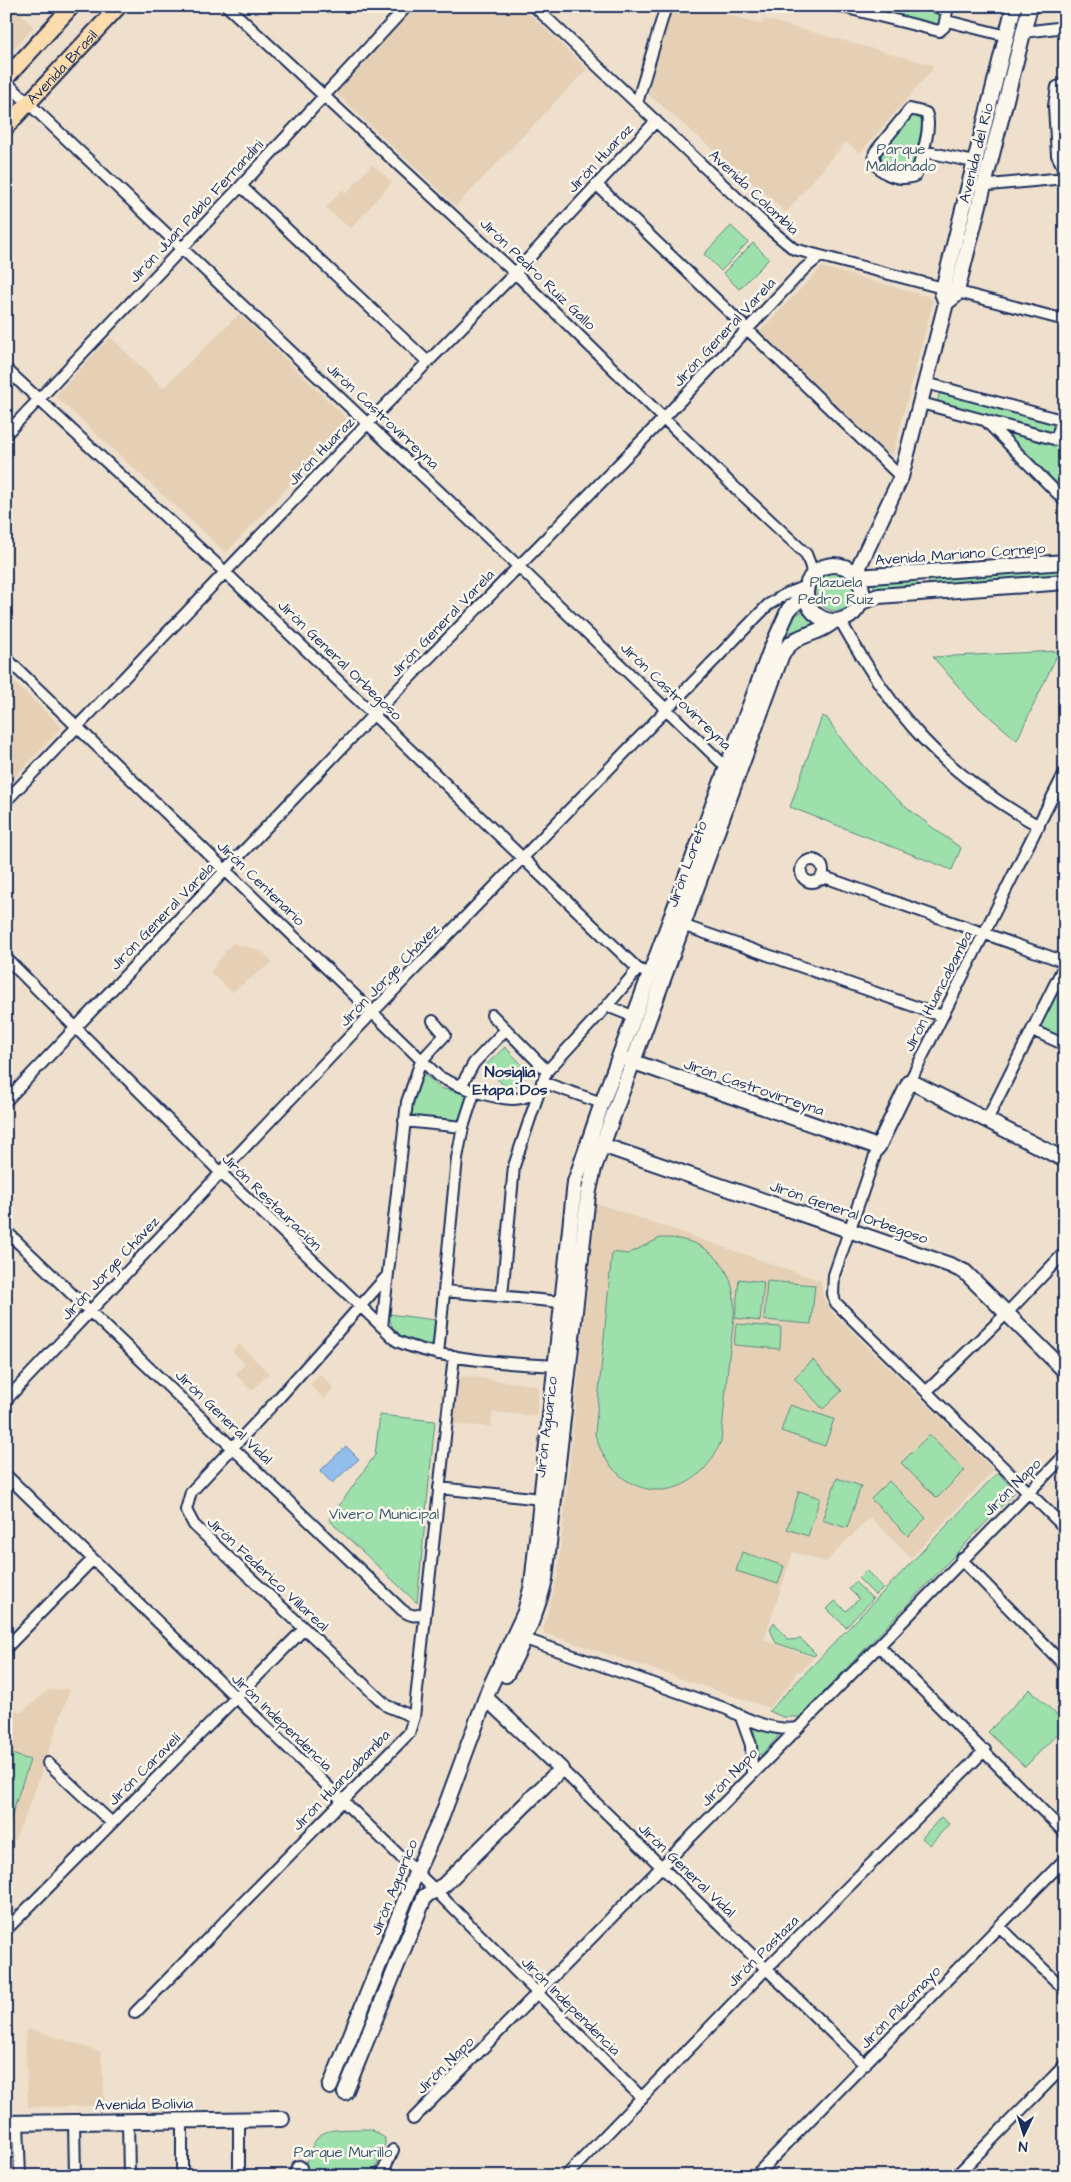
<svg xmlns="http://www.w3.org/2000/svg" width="1071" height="2182" font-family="'Architects Daughter',sans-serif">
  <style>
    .built { fill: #e5d0b6 }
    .green { fill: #9de0ab; stroke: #5c8884 }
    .water { fill: #92beeb; stroke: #6285b3 }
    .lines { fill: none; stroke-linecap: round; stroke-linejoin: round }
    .street-casing { stroke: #1b2f5e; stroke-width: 14 }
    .secondary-casing { stroke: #1b2f5e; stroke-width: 18 }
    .primary-casing { stroke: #1b2f5e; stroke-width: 19 }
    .street { stroke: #fbf7ec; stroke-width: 10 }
    .secondary { stroke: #fbf7ec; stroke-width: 14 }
    .primary { stroke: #fcdcac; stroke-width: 15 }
    .labels { text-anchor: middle; stroke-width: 5; stroke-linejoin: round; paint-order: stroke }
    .street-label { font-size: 15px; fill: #1b2f5e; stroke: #fbf7ec }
    .park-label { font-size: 15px; fill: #3c5b71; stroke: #fbf7ec }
    .neighbourhood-label { font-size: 16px; font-weight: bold; fill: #1b2f5e; stroke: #fbf7ec }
  </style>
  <rect width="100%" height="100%" fill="#eee0cc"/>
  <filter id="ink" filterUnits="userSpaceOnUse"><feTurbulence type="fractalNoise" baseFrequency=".02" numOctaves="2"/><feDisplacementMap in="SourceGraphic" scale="10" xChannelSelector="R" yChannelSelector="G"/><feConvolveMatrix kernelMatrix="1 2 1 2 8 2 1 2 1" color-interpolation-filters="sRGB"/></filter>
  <g filter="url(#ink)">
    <path class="built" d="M 6,6 L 13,6 L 34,27 L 7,56 Z
      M 417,6 L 521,6 L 587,69 L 456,206 L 335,92 Z
      M 673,6 L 697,6 L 762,24 L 764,19 L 933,65 L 931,71 L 860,153 L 846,142 L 786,212 L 648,94 Z
      M 372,164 L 392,182 L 351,229 L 326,208 L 342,189 L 347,193 Z
      M 822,267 L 930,297 L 933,301 L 893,454 L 889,454 L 759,332 Z
      M 239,314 L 349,421 L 226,553 L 55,396 L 110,337 L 163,388 Z
      M 6,675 L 62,727 L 6,787 Z
      M 232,943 L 262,951 L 273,962 L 232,992 L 210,972 Z
      M 596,1203 L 821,1281 L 823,1297 L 832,1312 L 994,1470 L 911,1558 L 870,1517 L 826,1562 L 793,1552 L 764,1640 L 814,1658 L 800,1672 L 796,1671 L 794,1679 L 769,1708 L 544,1633 L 543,1630 L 558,1574 Z
      M 239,1344 L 269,1373 L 252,1391 L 235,1374 L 245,1364 L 232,1351 Z
      M 320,1374 L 334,1388 L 324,1399 L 310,1385 Z
      M 463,1376 L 535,1385 L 539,1390 L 536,1416 L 493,1412 L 491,1427 L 453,1424 L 457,1381 Z
      M 70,1689 L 31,1802 L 6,1860 L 6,1709 L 22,1712 L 48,1690 Z
      M 31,2029 L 101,2052 L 105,2106 L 28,2107 L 25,2031 Z"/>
    <path class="green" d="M 856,6 C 875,6 936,0 944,17 L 939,26 Z
      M 914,115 L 924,118 L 926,122 L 914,176 L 884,171 L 879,158 L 909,117 Z
      M 731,226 L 748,242 L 721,271 L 704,254 Z
      M 753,243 L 769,259 L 739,289 L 723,273 Z
      M 940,391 L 1054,421 L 1053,432 L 1050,433 L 937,403 Z
      M 1003,429 L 1065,446 L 1065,495 L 1002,433 Z
      M 1065,570 L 1065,583 L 928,590 L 929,578 Z
      M816 591a20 20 0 1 1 40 0a20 20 0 1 1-40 0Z
      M 917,579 L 919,590 L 874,594 L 874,582 Z
      M 803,611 L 816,622 L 823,624 L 820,629 L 787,632 L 796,615 Z
      M 1059,651 L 1017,740 L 971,701 L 933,657 Z
      M 822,716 L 827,718 C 863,775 907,810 961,848 L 952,870 L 790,807 Z
      M 1065,974 L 1065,1039 L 1039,1026 Z
      M 505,1047 L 530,1073 L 510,1092 L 485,1066 Z
      M 423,1073 L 440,1088 L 469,1095 L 460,1123 L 410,1116 Z
      M 660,1238 C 700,1236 733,1260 734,1302 C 735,1320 731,1339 729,1356 C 726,1384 724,1413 721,1441 C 694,1510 615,1505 595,1434 L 612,1252 L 628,1254 Z
      M 739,1279 L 764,1282 L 760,1321 L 735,1318 Z
      M 767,1281 L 815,1285 L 811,1324 L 764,1320 Z
      M 389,1314 L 435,1320 L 433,1341 L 426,1347 C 407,1340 391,1336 389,1314 Z
      M 736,1324 L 781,1327 L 780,1349 L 734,1345 Z
      M 813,1360 L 842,1391 L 823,1409 L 794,1378 Z
      M 790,1405 L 834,1419 L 825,1446 L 781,1431 Z
      M 380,1415 L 435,1421 L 417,1603 L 329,1520 L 375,1455 Z
      M 929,1435 L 965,1470 L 937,1498 L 901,1463 Z
      M 998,1472 L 1015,1492 L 800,1717 L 783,1717 L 769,1711 Z
      M 837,1478 L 861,1486 L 847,1528 L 822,1520 Z
      M 889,1481 L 926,1518 L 908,1536 L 871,1499 Z
      M 799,1491 L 820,1498 L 808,1536 L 787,1529 Z
      M 742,1552 L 784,1566 L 778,1584 L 736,1571 Z
      M 866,1570 L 883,1588 L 875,1595 L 858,1578 Z
      M 855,1582 L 873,1599 L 846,1627 L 827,1609 L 835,1601 L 846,1611 L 859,1599 L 849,1589 Z
      M 774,1622 L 788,1640 L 801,1639 L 816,1654 L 814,1656 L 776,1643 L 770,1629 Z
      M 1030,1689 L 1065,1723 L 1065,1726 L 1025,1767 L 988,1732 Z
      M 753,1724 L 778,1734 L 778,1737 L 761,1755 L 758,1754 Z
      M 6,1752 L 30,1760 L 6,1832 Z
      M 941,1817 L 949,1824 L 930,1845 L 922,1838 Z
      M 370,2129 L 385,2138 L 385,2144 L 373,2176 L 301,2176 C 319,2125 317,2130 370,2129 Z"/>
    <path class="water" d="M 346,1446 L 359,1459 L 332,1483 L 320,1471 Z"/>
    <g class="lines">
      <g class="street-casing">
        <path id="street" d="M 227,6 L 515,273 L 730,483 L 806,554 L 811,567 L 812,575
          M 534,6 L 771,230 L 794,249 L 1065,320
          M 839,6 L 939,31 L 944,27 L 947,11 L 934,6
          M 947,21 L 1007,36
          M 1024,32 L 1065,27
          M 6,82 L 518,566 L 726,767 L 732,769
          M 1065,84 L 1057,87 L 1054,106 L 1057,155 L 1062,165 L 1065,182
          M 637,103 L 666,6
          M 1064,105 L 1065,123
          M 910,109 L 926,113 C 933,127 920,161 916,175 C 901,184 870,172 875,152 Z
          M 923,151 L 974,162
          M 596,184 L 901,477
          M 241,186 L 428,362
          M 979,186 L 1065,178
          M 6,369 L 226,573 L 638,969 L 650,974
          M 926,383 L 1065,421
          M 921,403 L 1065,442
          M 985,420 L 1065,501
          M 6,434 L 241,186 L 407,6
          M 1056,440 L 1062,420
          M 840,620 C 895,718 941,771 1039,826
          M 6,658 L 438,1076 C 456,1086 502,1103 522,1098 C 529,1096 534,1092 540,1089
          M 6,801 L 368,423 L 515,273 L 656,121
          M801 871a11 11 0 1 1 22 0a11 11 0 1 1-22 0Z
          M 818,880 L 827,878 L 1065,962
          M 682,925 L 942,1016
          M 6,958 L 221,1173 L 397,1341 C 439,1360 514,1364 561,1366
          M 607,1006 L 638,969
          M 492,1015 L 547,1071
          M 1032,1030 L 1065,1045
          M 910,1081 L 1065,772
          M 542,1082 L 602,1103
          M 461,1086 L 474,1063 L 506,1029
          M 6,1101 L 374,714 L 664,418 L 804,269 L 820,256
          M 987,1120 L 1065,964
          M 404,1121 L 463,1127
          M 878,1147 L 834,1275 L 833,1294 L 835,1302 L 1065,1528
          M 6,1231 L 402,1610 C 410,1616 415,1617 425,1613
          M 387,1276 L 277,1400 L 191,1492 L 186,1510 L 194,1525 L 387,1706 L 414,1717
          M 445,1291 L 561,1302
          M 502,1296 L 514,1166 L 540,1089 L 547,1071 L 607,1006 L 635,1017
          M 382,1327 L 407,1102 L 421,1061 L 445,1035 L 433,1021
          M 438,1354 L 457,1158 L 463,1127 L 475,1090
          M 927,1391 L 1007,1313 L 1065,1252
          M 6,1400 L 372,1013 L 768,605 L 784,595 L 806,586
          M 6,1475 L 435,1890 L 642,2098
          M 439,1488 L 541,1499
          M 961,1559 L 1065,1666
          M 519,1637 L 727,1709 C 747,1720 776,1732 798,1728
          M 879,1646 L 1065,1833
          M 6,1648 L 93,1559
          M 741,1717 L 751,1745 L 752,1773
          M 48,1763 L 112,1823
          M 561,1769 L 865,2065
          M 1000,1927 L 1065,1990
          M 6,1930 L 304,1629
          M 135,2013 L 409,1733 L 414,1717 L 454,1356
          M 239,2119 L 239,2176
          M 413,2119 L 871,1654 L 1065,1455
          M 128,2121 L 129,2176
          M 74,2122 L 75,2176
          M 18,2123 L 20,2176
          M 182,2176 L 182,2120
          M 381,2176 L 393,2150
          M 566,2176 L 766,1969 L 985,1750
          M 755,2176 L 1065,1859
          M 956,2176 L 1065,2065"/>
      </g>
      <g class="secondary-casing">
        <path id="secondary" d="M 946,303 L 955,296 L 957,291 L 1030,6
          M806 593a28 28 0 1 1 56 0a28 28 0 1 1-56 0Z
          M 857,576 L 860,564 L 901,477 L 946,303 L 942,293 L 1014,6
          M 857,577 L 1065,562
          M 861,602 L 879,596 L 1065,582
          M 625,1059 L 878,1147 L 910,1081 L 1065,1160
          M 593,1142 L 950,1265 L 965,1272 L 1065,1371
          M 506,1675 C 523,1644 537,1614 545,1579 L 588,1195 L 594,1168 L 782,654 C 798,630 815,638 834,621
          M 330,2087 L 416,1873 L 442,1816 L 489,1689 L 525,1612 L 532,1585 L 575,1182 L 602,1103 L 771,649 L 789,609 L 805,595
          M 345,2093 L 425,1896 L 444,1885 L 561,1769 L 486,1698
          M 6,2123 L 282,2119
          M 296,2176 L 299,2168"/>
      </g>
      <g class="primary-casing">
        <g id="primary">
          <path d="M 6,78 L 72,6"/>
          <path id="s1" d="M 6,127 L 119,6"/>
        </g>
      </g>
      <use href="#street" class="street"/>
      <use href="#secondary" class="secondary"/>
      <use href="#primary" class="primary"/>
    </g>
  </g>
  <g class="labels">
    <g class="street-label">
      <text dy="5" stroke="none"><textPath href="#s1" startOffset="82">Avenida Brasil</textPath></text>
      <text transform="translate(976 153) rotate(-76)" y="5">Avenida del Río</text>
      <text transform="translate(600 158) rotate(-47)" y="5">Jirón Huaraz</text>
      <text transform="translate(754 192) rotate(43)" y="5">Avenida Colombia</text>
      <text transform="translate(196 211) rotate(-47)" y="5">Jirón Juan Pablo Fernandini</text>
      <text transform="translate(538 274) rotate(44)" y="5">Jirón Pedro Ruiz Gallo</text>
      <text transform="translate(724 332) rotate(-47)" y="5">Jirón General Varela</text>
      <text transform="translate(383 416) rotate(43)" y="5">Jirón Castrovirreyna</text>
      <text transform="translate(321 451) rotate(-46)" y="5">Jirón Huaraz</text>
      <text transform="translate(960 554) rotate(-4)" y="5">Avenida Mariano Cornejo</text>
      <text transform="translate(442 623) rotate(-46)" y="5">Jirón General Varela</text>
      <text transform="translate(340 660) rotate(44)" y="5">Jirón General Orbegoso</text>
      <text transform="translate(676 696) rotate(44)" y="5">Jirón Castrovirreyna</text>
      <text transform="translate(687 864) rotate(-70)" y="5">Jirón Loreto</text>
      <text transform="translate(261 883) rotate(44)" y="5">Jirón Centenario</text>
      <text transform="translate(162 916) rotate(-46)" y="5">Jirón General Varela</text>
      <text transform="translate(389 975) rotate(-46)" y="5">Jirón Jorge Chávez</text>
      <text transform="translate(938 991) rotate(-63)" y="5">Jirón Huancabamba</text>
      <text transform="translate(754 1087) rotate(19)" y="5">Jirón Castrovirreyna</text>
      <text transform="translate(272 1202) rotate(44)" y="5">Jirón Restauración</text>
      <text transform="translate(849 1212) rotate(19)" y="5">Jirón General Orbegoso</text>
      <text transform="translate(110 1268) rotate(-47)" y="5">Jirón Jorge Chávez</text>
      <text transform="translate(224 1417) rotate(44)" y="5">Jirón General Vidal</text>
      <text transform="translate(546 1427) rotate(-83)" y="5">Jirón Aguarico</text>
      <text transform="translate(1012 1487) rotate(-45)" y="5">Jirón Napo</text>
      <text transform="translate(268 1574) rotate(43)" y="5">Jirón Federico Villareal</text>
      <text transform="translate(282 1722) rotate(44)" y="5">Jirón Independencia</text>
      <text transform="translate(144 1769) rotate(-45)" y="5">Jirón Caravelí</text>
      <text transform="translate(729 1777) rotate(-46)" y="5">Jirón Napo</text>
      <text transform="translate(341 1780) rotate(-46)" y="5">Jirón Huancabamba</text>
      <text transform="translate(687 1870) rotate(44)" y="5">Jirón General Vidal</text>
      <text transform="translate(394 1887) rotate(-68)" y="5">Jirón Aguarico</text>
      <text transform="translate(763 1951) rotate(-45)" y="5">Jirón Pastaza</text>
      <text transform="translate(571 2006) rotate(45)" y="5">Jirón Independencia</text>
      <text transform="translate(900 2007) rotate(-46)" y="5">Jirón Pilcomayo</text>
      <text transform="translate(445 2065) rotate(-45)" y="5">Jirón Napo</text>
      <text transform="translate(144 2104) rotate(-1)" y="5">Avenida Bolivia</text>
    </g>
    <g class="park-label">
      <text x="901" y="154">Parque<tspan x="901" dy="17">Maldonado</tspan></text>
      <text x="836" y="587">Plazuela<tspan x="836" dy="17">Pedro Ruiz</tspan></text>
      <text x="384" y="1519">Vivero Municipal</text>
      <text x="343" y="2157">Parque Murillo</text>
    </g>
    <g class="neighbourhood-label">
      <text x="510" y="1077">Nosiglia<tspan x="510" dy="18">Etapa Dos</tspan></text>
    </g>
  </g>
  <rect width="1071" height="2182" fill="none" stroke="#fbf7ec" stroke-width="25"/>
  <rect x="12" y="12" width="1046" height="2157" fill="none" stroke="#1b2f5e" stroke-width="2" filter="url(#ink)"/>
  <g transform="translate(1024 2134) rotate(184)" stroke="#fbf7ec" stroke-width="4" paint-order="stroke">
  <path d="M0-4L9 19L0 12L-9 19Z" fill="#1b2f5e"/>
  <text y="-8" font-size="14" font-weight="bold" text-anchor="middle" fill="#1b2f5e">N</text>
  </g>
</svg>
